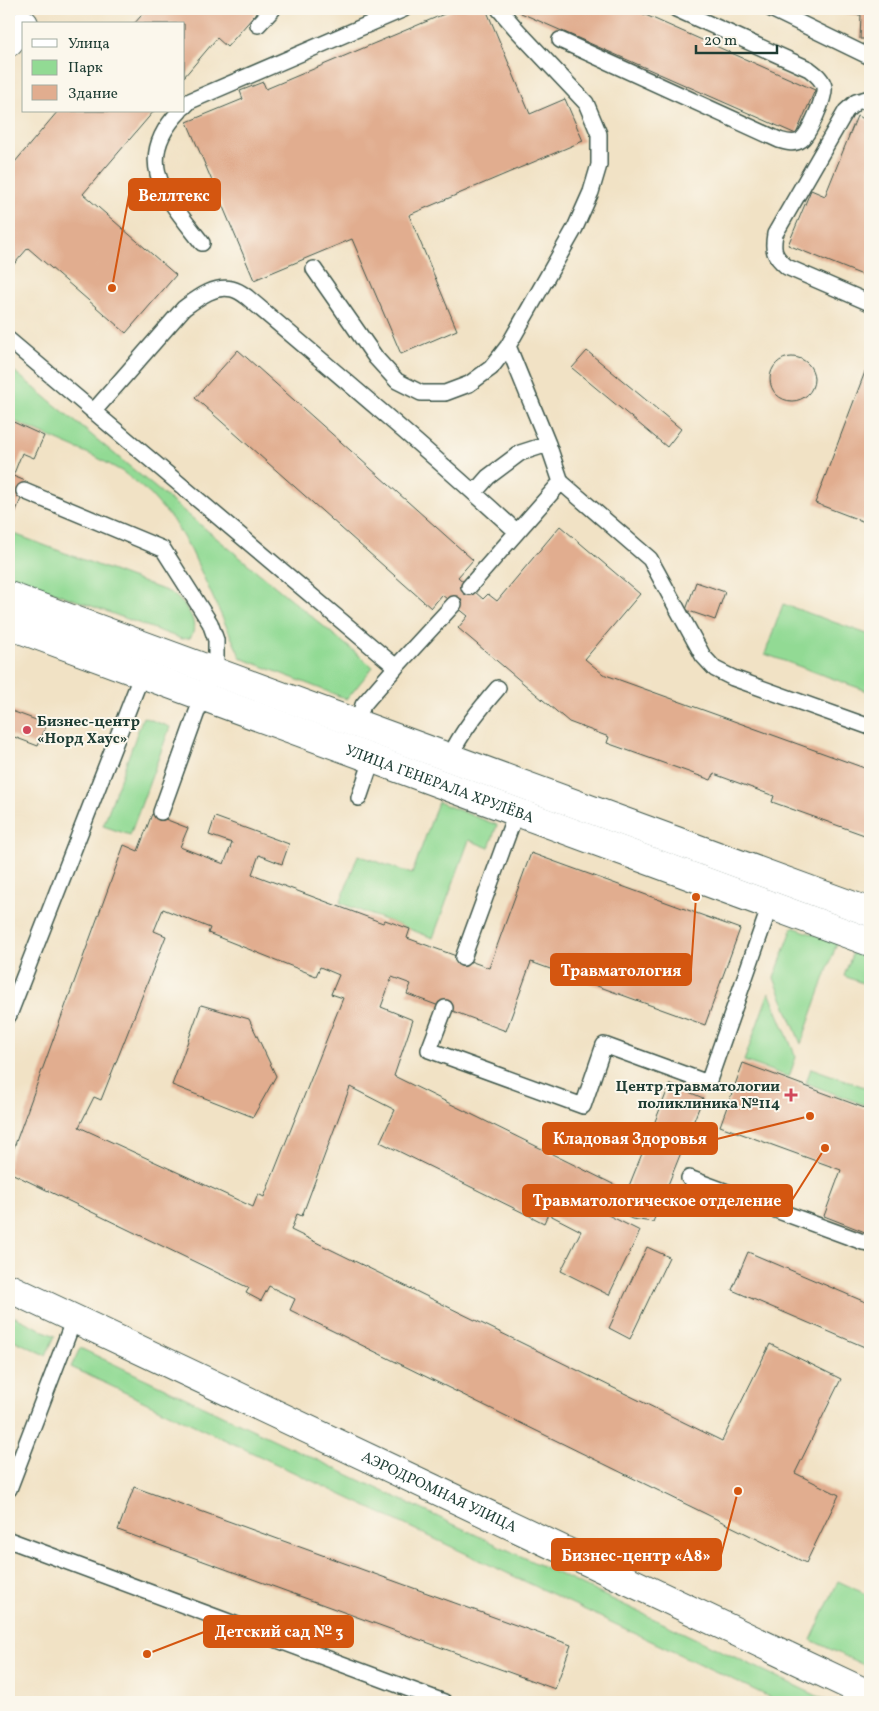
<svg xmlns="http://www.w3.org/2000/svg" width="879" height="1711" font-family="Vollkorn,serif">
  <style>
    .green { fill: #92da94; stroke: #588c64 }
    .building { fill: #e1ad8f; fill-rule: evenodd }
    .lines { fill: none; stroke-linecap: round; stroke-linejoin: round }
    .service-casing { stroke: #3e564a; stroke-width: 18 }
    .minor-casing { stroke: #3e564a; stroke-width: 30 }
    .service { stroke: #fff; stroke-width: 15 }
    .minor { stroke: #fff; stroke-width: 28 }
    .poi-dot { fill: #d1495b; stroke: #fbf7ec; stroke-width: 2 }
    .labels { text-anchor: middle; stroke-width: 4; stroke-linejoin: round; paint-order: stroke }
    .poi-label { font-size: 15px; font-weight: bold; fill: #1f3d34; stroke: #fbf7ec; text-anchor: start }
    .street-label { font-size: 15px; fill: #1f3d34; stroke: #fbf7ec }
    .leader { fill: none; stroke: #d45610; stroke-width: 2 }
    .callout-dot { fill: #d45610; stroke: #fbf7ec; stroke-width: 2 }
    .callout { fill: #d45610; stroke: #d45610; stroke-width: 2 }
    .callout-label { font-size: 16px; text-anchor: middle; font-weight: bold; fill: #fff }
  </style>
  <rect width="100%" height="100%" fill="#fbf7ec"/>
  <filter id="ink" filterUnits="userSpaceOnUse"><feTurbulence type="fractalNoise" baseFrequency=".02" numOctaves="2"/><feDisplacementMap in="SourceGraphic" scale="10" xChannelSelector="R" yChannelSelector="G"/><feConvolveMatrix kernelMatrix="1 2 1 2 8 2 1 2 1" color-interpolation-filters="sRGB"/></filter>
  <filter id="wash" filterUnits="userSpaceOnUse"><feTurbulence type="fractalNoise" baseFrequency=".0096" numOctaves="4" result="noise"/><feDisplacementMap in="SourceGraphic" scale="20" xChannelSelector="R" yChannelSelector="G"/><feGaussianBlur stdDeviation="1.12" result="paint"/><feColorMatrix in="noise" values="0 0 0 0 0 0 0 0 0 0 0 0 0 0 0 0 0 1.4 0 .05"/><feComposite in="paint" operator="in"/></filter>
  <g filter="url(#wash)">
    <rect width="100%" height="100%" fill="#f1e2c5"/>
    <path class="green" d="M 9,367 L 373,667 L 347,699 L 241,658 L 191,550 L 172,519 L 150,494 L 123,472 L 96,457 L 9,419 Z
      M 9,532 L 169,592 C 183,600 202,623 190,638 L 182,639 L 9,576 Z
      M 783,604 L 870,635 L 870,692 L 765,654 Z
      M 143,717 L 170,727 L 130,835 L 103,826 Z
      M 438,802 L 497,825 L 489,848 L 469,840 L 433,938 L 340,903 L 358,855 L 412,874 Z
      M 793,927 L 837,943 L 801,1044 L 774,978 Z
      M 854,949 L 870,954 L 870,986 L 844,976 Z
      M 769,992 L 796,1057 L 789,1077 L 744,1061 Z
      M 811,1068 L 870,1089 L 870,1107 L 806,1083 Z
      M 9,1314 L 55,1336 L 46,1355 L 9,1338 Z
      M 80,1348 L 830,1702 L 780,1702 L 71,1367 Z
      M 838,1581 L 870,1596 L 870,1668 L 811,1640 Z"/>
    <g id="blocks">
      <path class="building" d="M 147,9 L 260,9 L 227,47 L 217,38 L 184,77 L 184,24 L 134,24 Z
        M 456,9 L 486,9 L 530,114 L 565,99 L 583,141 L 409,215 L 457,330 L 401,354 L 352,239 L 254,280 L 187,122 L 243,99 L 240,91 L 263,82 L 266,89 Z
        M 518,9 L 632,9 L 815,90 L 796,134 L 521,13 Z
        M 804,9 L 870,9 L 870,39 L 860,39 L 861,15 L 804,12 Z
        M 58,111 L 154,111 L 83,194 L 176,275 L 126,333 L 28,248 L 9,270 L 9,169 Z
        M 857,116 L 870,121 L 870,278 L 788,245 L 811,190 L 825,196 Z
        M 238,350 L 473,560 L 458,577 L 483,599 L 488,594 L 497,601 L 560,526 L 640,594 L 585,659 L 603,674 L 870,770 L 870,837 L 772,802 L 774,796 L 714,774 L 711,780 L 607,743 L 609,737 L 569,722 L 458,628 L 468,616 L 442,595 L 431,608 L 195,398 Z
        M 587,351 L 681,429 L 667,447 L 572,368 Z
        M770 379a22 22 0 1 1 44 0a22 22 0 1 1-44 0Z
        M 868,364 L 870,364 L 870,524 L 815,503 Z
        M 9,420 L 44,436 L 34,458 L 22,453 L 13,476 L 28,482 L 13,518 L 9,516 Z
        M 696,582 L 725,592 L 715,620 L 686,610 Z
        M 9,710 L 47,724 L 38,746 L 9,735 Z
        M 152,814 L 188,828 L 180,847 L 224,864 L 232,843 L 209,835 L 215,817 L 289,844 L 282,864 L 259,855 L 252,874 L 383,923 L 385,920 L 410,929 L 407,938 L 489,968 L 531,853 L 740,929 L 705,1025 L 531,962 L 506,1031 L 407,994 L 411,984 L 392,977 L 381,1007 L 413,1020 L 394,1076 L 627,1191 L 670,1084 L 703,1098 L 653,1222 L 632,1219 L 571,1189 L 568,1195 L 640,1231 L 609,1295 L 561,1271 L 581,1231 L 548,1214 L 544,1223 L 380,1142 L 395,1110 L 350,1087 L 302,1216 L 297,1214 L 291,1230 L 722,1441 L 770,1344 L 841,1379 L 795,1473 L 839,1495 L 806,1563 L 290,1310 L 295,1299 L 269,1286 L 261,1301 L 246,1293 L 249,1288 L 9,1172 L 9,1161 L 124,845 L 138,851 ZM 163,909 L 210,928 L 208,933 L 316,976 L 320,967 L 339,975 L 331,994 L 343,998 L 264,1197 L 258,1194 L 253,1207 L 79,1127 L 94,1097 L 101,1100 L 166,936 L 154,931 Z
        M 201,1005 L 249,1019 L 276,1076 L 253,1117 L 172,1085 Z
        M 743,1063 L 870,1110 L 870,1217 L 865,1232 L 824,1216 L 841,1170 L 720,1126 Z
        M 647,1247 L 669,1257 L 630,1339 L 609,1328 Z
        M 748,1252 L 870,1304 L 870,1340 L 867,1348 L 732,1290 Z
        M 134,1487 L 571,1645 L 555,1689 L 118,1530 Z"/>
    </g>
  </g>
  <g filter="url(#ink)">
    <use href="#blocks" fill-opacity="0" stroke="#3e564a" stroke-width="1"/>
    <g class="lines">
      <g class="service-casing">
        <path id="service" d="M 771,9 L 870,57
          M 258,25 L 273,9
          M 560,40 L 779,140 C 786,142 794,145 801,140 C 809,134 826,96 824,87 C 822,78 815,74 809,69 L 676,9
          M 870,98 L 856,102 L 846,111 L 775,234 C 772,251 774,256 787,267 L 870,303
          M 184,107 L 190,101 L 404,9
          M 180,111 C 130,162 169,200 202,243
          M 314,269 L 376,358 L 397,381 L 421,393 L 445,393 L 469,384 L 491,368 L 508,346 L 575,228 L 591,192 L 599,165 L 599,134 L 586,103 L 518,31 L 499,9
          M 9,340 L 396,667
          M 508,346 L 548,444
          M 93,412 L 184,308 C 198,298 214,285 232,289 C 237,290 243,294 247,297 C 338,374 429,451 517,532 L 469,587
          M 24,491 L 163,549 L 210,623 L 216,640 L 216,659 L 161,812
          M 474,493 L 488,477 L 520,453 L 548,444 L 561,482
          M 517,532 L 561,482 L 650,559 L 703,656 L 715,669 L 733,678 L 870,727
          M 355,729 L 363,705 L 396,667 L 454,604
          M 449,758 C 462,731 479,710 498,688
          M 359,798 L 374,754
          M 463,958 L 518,807
          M 445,1008 L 429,1050 L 583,1106 L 604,1045 L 708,1083 L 772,900
          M 9,1015 L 144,669
          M 689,1178 L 863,1242 L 870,1243
          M 9,1489 L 74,1319
          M 9,1540 L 444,1702"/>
      </g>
      <g class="minor-casing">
        <g id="minor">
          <path d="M 9,42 L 24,24"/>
          <path d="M 9,596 L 870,912"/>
          <path id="s1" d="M 9,625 L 870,942"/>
          <path id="s2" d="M 9,1288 L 870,1695"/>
        </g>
      </g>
      <use href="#service" class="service"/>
      <use href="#minor" class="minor"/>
    </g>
  </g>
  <g class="poi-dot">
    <circle cx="27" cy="730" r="5"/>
    <path d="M788.5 1087.5h5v5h5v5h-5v5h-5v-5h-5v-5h5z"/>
  </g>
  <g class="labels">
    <g class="poi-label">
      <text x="37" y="726">Бизнес-центр<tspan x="37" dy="17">«Норд Хаус»</tspan></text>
      <text x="780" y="1091" text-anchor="end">Центр травматологии<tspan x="780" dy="17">поликлиника №114</tspan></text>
    </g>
    <g class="street-label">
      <text dy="5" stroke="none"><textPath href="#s1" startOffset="459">УЛИЦА ГЕНЕРАЛА ХРУЛЁВА</textPath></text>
      <text dy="5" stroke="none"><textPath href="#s2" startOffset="476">АЭРОДРОМНАЯ УЛИЦА</textPath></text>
    </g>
  </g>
  <path class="leader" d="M112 288L129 195M696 897L691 970M810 1116L717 1139M825 1148L792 1200M738 1491L721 1555M147 1654L204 1632"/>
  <g class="callout-dot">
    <circle cx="112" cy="288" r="5"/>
    <circle cx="696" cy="897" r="5"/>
    <circle cx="810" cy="1116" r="5"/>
    <circle cx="825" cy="1148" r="5"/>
    <circle cx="738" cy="1491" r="5"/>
    <circle cx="147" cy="1654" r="5"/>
  </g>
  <g class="callout">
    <rect x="129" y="179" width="91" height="31" rx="5"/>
    <rect x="551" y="954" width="140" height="31" rx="5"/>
    <rect x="543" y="1123" width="174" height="31" rx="5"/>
    <rect x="523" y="1185" width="269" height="31" rx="5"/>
    <rect x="552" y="1539" width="169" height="31" rx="5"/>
    <rect x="204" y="1616" width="149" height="31" rx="5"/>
  </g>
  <g class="callout-label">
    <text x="174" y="201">Веллтекс</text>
    <text x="621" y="976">Травматология</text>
    <text x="630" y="1144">Кладовая Здоровья</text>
    <text x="657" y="1206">Травматологическое отделение</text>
    <text x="636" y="1561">Бизнес-центр «А8»</text>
    <text x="279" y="1637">Детский сад № 3</text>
  </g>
  <rect width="879" height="1711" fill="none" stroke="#fbf7ec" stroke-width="30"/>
  <rect x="22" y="22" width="162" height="90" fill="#fbf7ec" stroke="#a3ada2"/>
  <rect x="32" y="39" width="25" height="8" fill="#ffffff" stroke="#a3ada2"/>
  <text x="68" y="48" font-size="15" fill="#1f3d34">Улица</text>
  <rect x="32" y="60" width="25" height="15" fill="#92da94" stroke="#a3ada2"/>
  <text x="68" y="72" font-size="15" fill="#1f3d34">Парк</text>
  <rect x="32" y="85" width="25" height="15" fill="#e1ad8f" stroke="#a3ada2"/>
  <text x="68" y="98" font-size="15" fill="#1f3d34">Здание</text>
  <path d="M696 45v8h81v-8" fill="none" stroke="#1f3d34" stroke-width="2.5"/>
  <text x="704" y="45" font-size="15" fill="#1f3d34" stroke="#fbf7ec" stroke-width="4" paint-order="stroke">20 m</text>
</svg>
